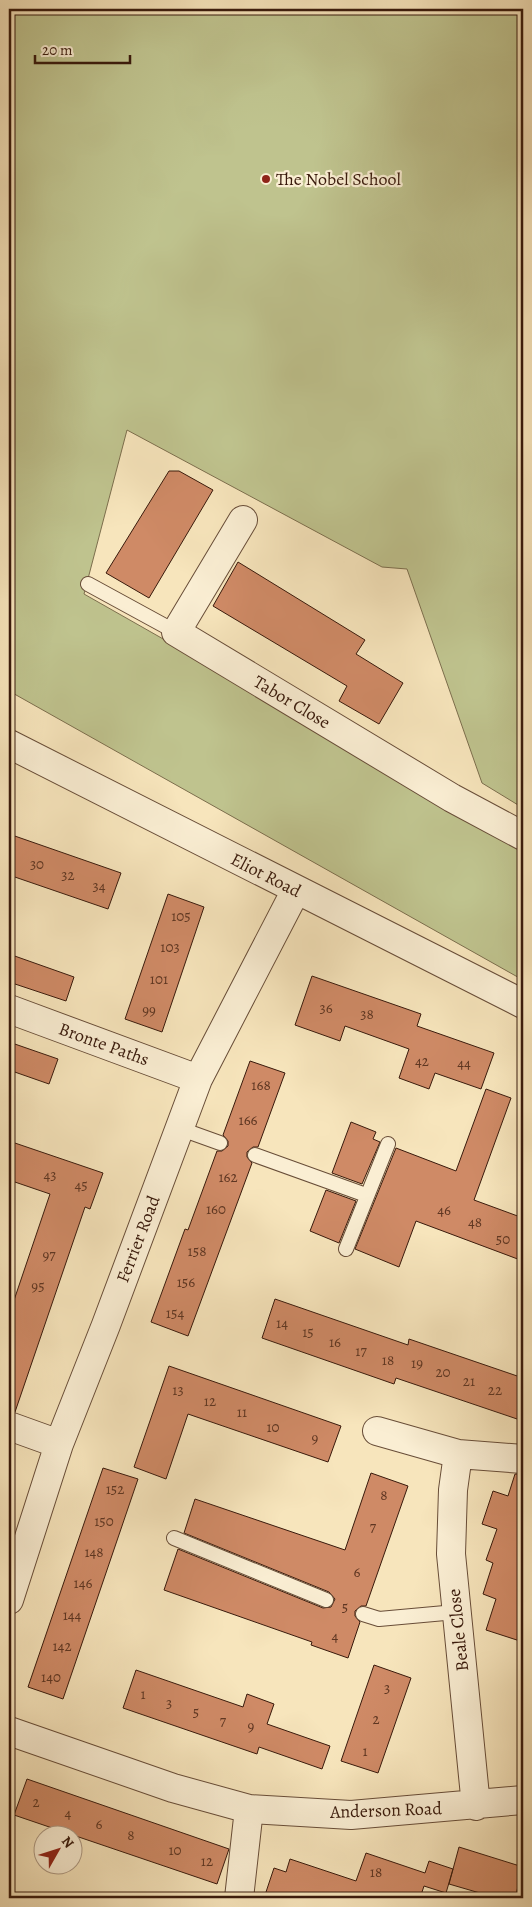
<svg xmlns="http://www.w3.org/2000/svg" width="532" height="1907" font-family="Alegreya,serif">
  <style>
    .green { fill: #bfc38e; stroke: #7c6e4d }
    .building { fill: #cf8a66; stroke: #391a0c }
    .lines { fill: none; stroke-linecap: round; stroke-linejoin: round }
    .lane-casing { stroke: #684d38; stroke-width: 16 }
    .street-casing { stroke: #684d38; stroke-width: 30 }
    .lane { stroke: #faeed3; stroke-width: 14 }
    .street { stroke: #faeed3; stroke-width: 28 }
    .poi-dot { fill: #8f2418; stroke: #faeed3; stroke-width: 2 }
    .labels { text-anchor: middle; stroke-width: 4.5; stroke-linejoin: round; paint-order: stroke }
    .number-label { font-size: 15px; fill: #5e3622 }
    .poi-label { font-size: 18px; fill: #391a0c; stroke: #faeed3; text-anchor: start }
    .street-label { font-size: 18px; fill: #391a0c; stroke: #faeed3 }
  </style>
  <rect width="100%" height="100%" fill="#f7e5bc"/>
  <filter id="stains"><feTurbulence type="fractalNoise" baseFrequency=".004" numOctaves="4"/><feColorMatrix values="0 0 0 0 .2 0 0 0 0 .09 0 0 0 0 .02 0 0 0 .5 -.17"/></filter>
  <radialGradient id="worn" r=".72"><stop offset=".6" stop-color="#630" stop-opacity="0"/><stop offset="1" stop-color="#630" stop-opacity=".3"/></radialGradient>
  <path class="green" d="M 9,9 L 482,9 L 523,12 L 523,808 L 482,783 L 407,569 L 382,567 L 127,430 L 84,594 L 429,790 L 523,850 L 523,980 L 9,691 Z"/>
  <path class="building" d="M 169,471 L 179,471 L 213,490 L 149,598 L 106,573 Z
    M 238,562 L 365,640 L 356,654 L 403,683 L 379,724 L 339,701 L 347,686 L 213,606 Z
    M 9,834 L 121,873 L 108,909 L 9,875 Z
    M 168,894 L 204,907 L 162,1032 L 125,1019 Z
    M 9,954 L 74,977 L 66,1001 L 9,982 Z
    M 312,976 L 421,1014 L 417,1026 L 494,1053 L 481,1089 L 435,1073 L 429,1089 L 399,1078 L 409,1049 L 345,1026 L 340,1041 L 295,1025 Z
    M 9,1042 L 58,1059 L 49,1084 L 9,1070 Z
    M 250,1061 L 285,1073 L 258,1147 L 253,1147 L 247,1152 L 247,1157 L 252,1163 L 188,1336 L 151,1322 L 185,1229 L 188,1230 L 217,1151 L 222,1151 L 228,1146 L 228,1141 L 223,1135 Z
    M 486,1089 L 511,1098 L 474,1200 L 523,1218 L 523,1261 L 416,1221 L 399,1267 L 355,1249 L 396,1148 L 456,1171 Z
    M 351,1122 L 376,1132 L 373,1139 L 380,1142 L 362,1184 L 332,1173 Z
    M 9,1141 L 103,1173 L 90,1209 L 85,1207 L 15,1412 L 9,1411 L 9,1315 L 50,1194 L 9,1180 Z
    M 326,1190 L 356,1201 L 339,1243 L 310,1231 Z
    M 275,1299 L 408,1345 L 409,1339 L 523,1378 L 523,1421 L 396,1378 L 394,1384 L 262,1338 Z
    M 169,1366 L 341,1426 L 328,1462 L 188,1414 L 166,1479 L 134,1467 Z
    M 103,1468 L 138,1479 L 63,1699 L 28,1687 Z
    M 371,1473 L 408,1486 L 366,1606 L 361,1606 L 355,1611 L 355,1616 L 360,1622 L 348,1658 L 311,1645 L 312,1642 L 164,1590 L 178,1549 L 323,1608 L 331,1607 L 335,1599 L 329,1592 L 184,1533 L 195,1499 L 345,1550 Z
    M 515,1474 L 523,1474 L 523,1642 L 486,1630 L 496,1599 L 483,1594 L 493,1563 L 486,1560 L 497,1529 L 482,1524 L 493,1491 L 508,1496 Z
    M 374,1665 L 411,1678 L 378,1773 L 341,1761 Z
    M 136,1670 L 243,1707 L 247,1694 L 274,1704 L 267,1724 L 330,1746 L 322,1769 L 259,1747 L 257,1754 L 123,1708 Z
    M 27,1779 L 229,1849 L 217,1884 L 14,1815 Z
    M 459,1847 L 523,1867 L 515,1898 L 497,1898 L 449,1884 Z
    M 366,1853 L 425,1873 L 429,1861 L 453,1869 L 446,1893 L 424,1886 L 420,1898 L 264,1898 L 274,1868 L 286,1872 L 290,1859 L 356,1881 Z"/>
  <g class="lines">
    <g class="lane-casing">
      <path id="lane" d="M 88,584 L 176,632
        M 181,1129 L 220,1143
        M 255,1155 L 366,1195
        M 346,1249 L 388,1144
        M 174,1538 L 326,1600
        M 363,1614 L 379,1619 L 456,1612"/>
    </g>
    <g class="street-casing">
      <path id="street" d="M 243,520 L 176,632 L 452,798 L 523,836
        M 9,744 L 523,1004
        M 9,1009 L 198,1079
        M 9,1426 L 59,1444
        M 377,1431 L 458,1454 L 523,1459
        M 458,1454 L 453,1490 L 451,1554 L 476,1806
        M 9,1600 L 59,1444 L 106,1325 L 198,1079 L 296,890
        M 9,1731 L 173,1788 L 249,1809 L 351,1815 L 523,1800
        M 239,1898 L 249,1809"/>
    </g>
    <use href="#lane" class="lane"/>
    <use href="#street" class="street"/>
  </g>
  <circle class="poi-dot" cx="266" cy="179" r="5"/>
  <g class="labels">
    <g class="number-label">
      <text x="37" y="869">30</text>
      <text x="68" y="880">32</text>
      <text x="99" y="891">34</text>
      <text x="181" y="921">105</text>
      <text x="170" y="952">103</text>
      <text x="159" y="984">101</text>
      <text x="326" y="1013">36</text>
      <text x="149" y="1015">99</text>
      <text x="367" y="1019">38</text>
      <text x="422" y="1066">42</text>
      <text x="464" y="1068">44</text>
      <text x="261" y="1090">168</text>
      <text x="248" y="1125">166</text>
      <text x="50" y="1180">43</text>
      <text x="228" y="1182">162</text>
      <text x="81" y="1190">45</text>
      <text x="216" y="1214">160</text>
      <text x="444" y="1215">46</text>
      <text x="475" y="1227">48</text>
      <text x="503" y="1244">50</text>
      <text x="197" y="1256">158</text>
      <text x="49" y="1260">97</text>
      <text x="186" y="1287">156</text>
      <text x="38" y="1291">95</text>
      <text x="175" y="1318">154</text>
      <text x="282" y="1328">14</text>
      <text x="308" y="1337">15</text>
      <text x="335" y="1347">16</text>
      <text x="361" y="1356">17</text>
      <text x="388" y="1365">18</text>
      <text x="417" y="1368">19</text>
      <text x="443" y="1377">20</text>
      <text x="469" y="1386">21</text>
      <text x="178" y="1395">13</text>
      <text x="495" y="1395">22</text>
      <text x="210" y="1406">12</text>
      <text x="242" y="1417">11</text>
      <text x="273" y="1432">10</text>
      <text x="315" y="1443">9</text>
      <text x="115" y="1494">152</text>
      <text x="384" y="1500">8</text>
      <text x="104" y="1526">150</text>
      <text x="373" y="1532">7</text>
      <text x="94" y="1557">148</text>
      <text x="357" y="1577">6</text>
      <text x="83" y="1588">146</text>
      <text x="345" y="1612">5</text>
      <text x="72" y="1620">144</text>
      <text x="335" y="1641">4</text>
      <text x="62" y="1651">142</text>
      <text x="51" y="1682">140</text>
      <text x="387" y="1693">3</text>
      <text x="143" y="1699">1</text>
      <text x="169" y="1708">3</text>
      <text x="196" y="1717">5</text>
      <text x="376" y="1724">2</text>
      <text x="223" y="1726">7</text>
      <text x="251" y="1731">9</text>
      <text x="365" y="1756">1</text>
      <text x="36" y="1807">2</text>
      <text x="68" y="1818">4</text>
      <text x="99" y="1829">6</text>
      <text x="131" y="1840">8</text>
      <text x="175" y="1855">10</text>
      <text x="207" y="1866">12</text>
      <text x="376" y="1877">18</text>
    </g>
    <g class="poi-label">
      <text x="276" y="185">The Nobel School</text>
    </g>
    <g class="street-label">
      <text transform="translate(292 702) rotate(31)" y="6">Tabor Close</text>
      <text transform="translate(266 875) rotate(27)" y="6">Eliot Road</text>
      <text transform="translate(104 1044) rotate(20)" y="6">Bronte Paths</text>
      <text transform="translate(138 1239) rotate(-69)" y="6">Ferrier Road</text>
      <text transform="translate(458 1630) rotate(-96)" y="6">Beale Close</text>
      <text transform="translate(386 1810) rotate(-2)" y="6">Anderson Road</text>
    </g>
  </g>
  <rect width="532" height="1907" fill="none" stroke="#f7e5bc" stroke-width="30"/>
  <rect x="10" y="10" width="512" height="1887" fill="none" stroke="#391a0c" stroke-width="2.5"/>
  <rect x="15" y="15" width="502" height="1877" fill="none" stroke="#391a0c"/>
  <g transform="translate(58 1850) rotate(51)"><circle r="24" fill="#faeed3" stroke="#ad9983"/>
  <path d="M0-4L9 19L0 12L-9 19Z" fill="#8f2418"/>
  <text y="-8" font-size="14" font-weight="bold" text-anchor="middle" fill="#391a0c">N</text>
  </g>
  <path d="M35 55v8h95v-8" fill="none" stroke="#391a0c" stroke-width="2.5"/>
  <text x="42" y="55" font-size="15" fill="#391a0c" stroke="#faeed3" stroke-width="4" paint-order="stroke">20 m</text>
  <rect width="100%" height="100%" filter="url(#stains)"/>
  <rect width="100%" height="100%" fill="url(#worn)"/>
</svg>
